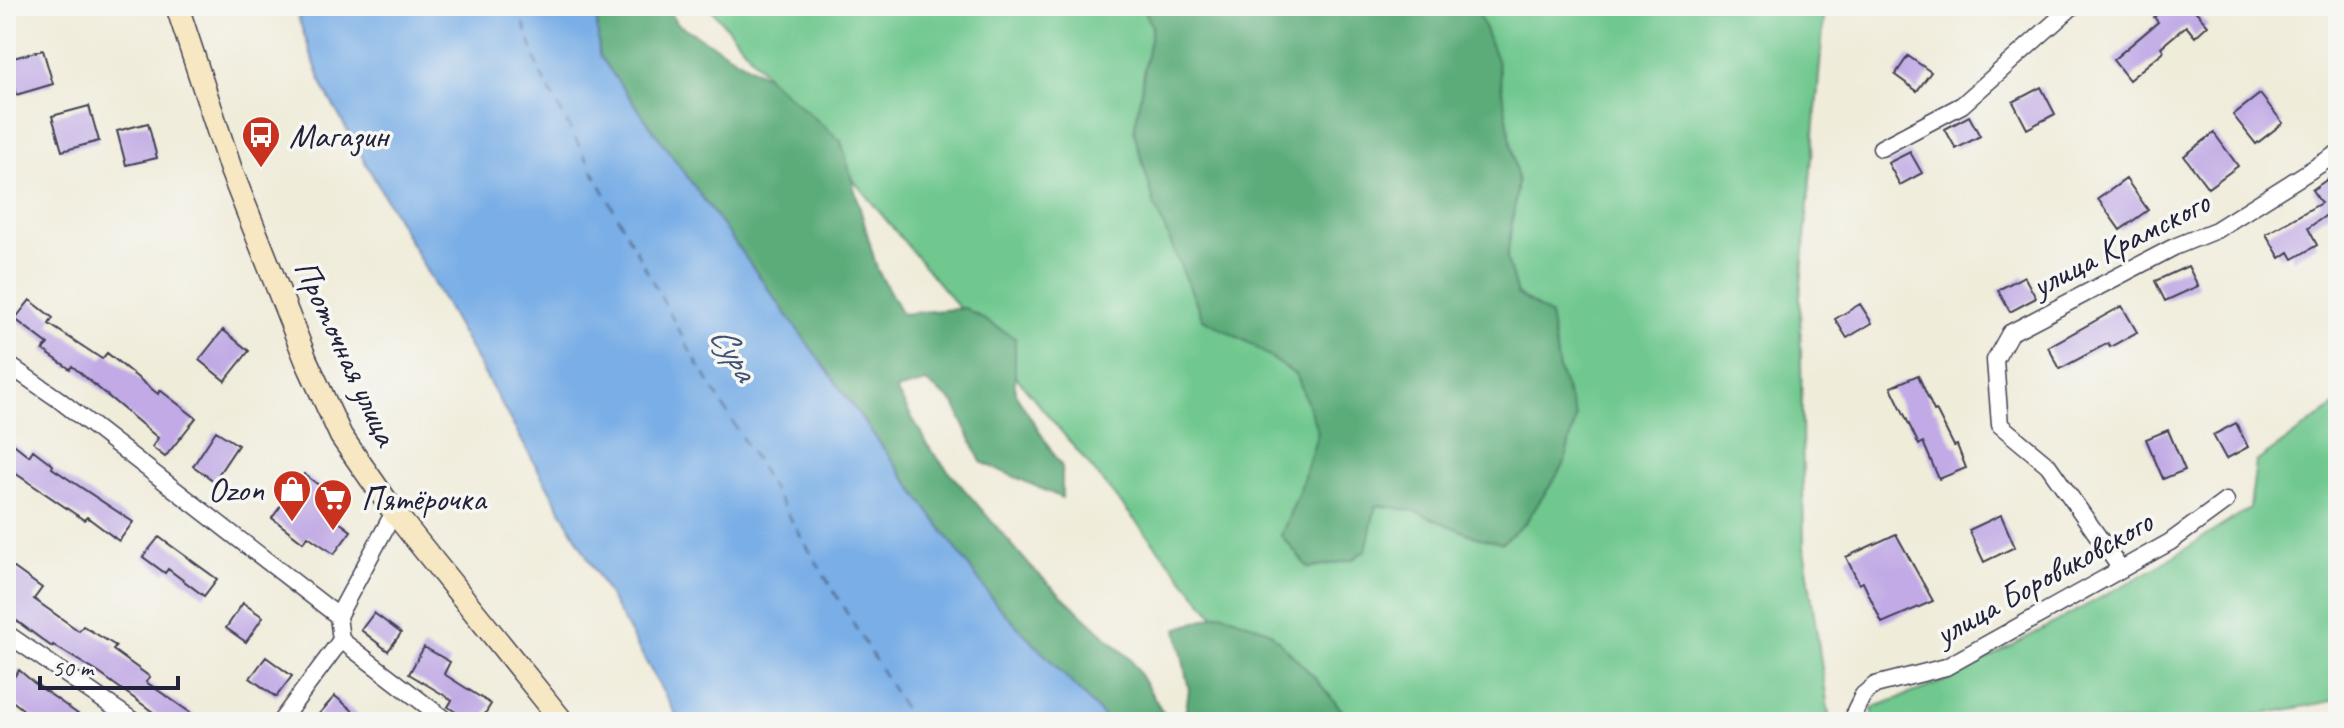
<svg xmlns="http://www.w3.org/2000/svg" width="2344" height="728" font-family="Caveat,sans-serif">
  <style>
    .green { fill: #6fc88e; stroke: #487564; stroke-width: 2 }
    .forest { fill: #5bac79; stroke: #3e675a; stroke-width: 2 }
    .water { fill: #79aee6; stroke: #4e6890; stroke-width: 2 }
    .lines { fill: none; stroke-linecap: round; stroke-linejoin: round }
    .ferry { stroke: #405377; stroke-width: 2; stroke-dasharray: 10 8; stroke-linecap: butt }
    .building { fill: #c1aae5 }
    .street-casing { stroke: #414053; stroke-width: 19 }
    .secondary-casing { stroke: #414053; stroke-width: 25 }
    .street { stroke: #fff; stroke-width: 16 }
    .secondary { stroke: #f7e8c3; stroke-width: 22 }
    .labels { text-anchor: middle; stroke-width: 7; stroke-linejoin: round; paint-order: stroke }
    .poi-label { font-size: 34px; fill: #22223b; stroke: #f6f6f2; text-anchor: start }
    .street-label { font-size: 34px; fill: #22223b; stroke: #f6f6f2 }
    .water-label { font-size: 36px; font-style: italic; fill: #405377; stroke: #f6f6f2 }
  </style>
  <rect width="100%" height="100%" fill="#f6f6f2"/>
  <filter id="ink" filterUnits="userSpaceOnUse"><feTurbulence type="fractalNoise" baseFrequency=".0125" numOctaves="2"/><feDisplacementMap in="SourceGraphic" scale="16" xChannelSelector="R" yChannelSelector="G"/><feConvolveMatrix kernelMatrix="1 2 1 2 8 2 1 2 1" color-interpolation-filters="sRGB"/></filter>
  <filter id="wash" filterUnits="userSpaceOnUse"><feTurbulence type="fractalNoise" baseFrequency=".006" numOctaves="4" result="noise"/><feDisplacementMap in="SourceGraphic" scale="32" xChannelSelector="R" yChannelSelector="G"/><feGaussianBlur stdDeviation="1.8" result="paint"/><feColorMatrix in="noise" values="0 0 0 0 0 0 0 0 0 0 0 0 0 0 0 0 0 1.4 0 .05"/><feComposite in="paint" operator="in"/></filter>
  <g filter="url(#wash)">
    <rect width="100%" height="100%" fill="#f0ecda"/>
    <path class="green" d="M 709,6 L 1825,6 L 1800,297 L 1804,547 L 1830,722 L 1302,722 Z
      M 2336,405 L 2338,408 L 2338,700 L 2222,722 L 1874,722 L 1872,708 L 1950,679 L 2152,570 L 2250,508 L 2256,462 Z"/>
    <path class="forest" d="M 596,6 L 668,6 L 676,23 L 767,77 L 841,141 L 877,269 L 902,314 L 965,308 L 1015,338 L 1015,393 L 1062,467 L 1062,498 L 981,462 L 954,403 L 926,382 L 896,390 L 932,452 L 1031,567 L 1130,659 L 1169,722 L 1109,722 L 996,604 L 599,55 Z
      M 1142,6 L 1476,6 L 1497,60 L 1518,182 L 1507,259 L 1517,294 L 1550,315 L 1559,370 L 1576,417 L 1564,465 L 1525,523 L 1502,543 L 1476,537 L 1415,511 L 1376,505 L 1366,550 L 1352,560 L 1308,568 L 1281,535 L 1300,489 L 1318,432 L 1297,376 L 1251,344 L 1203,319 L 1155,206 L 1134,132 L 1152,26 Z
      M 1221,613 L 1269,631 L 1316,679 L 1344,713 L 1377,722 L 1184,722 L 1189,690 L 1177,629 Z"/>
    <path class="water" d="M 294,6 L 596,6 L 599,55 L 996,604 L 1109,722 L 680,722 L 323,87 Z"/>
    <g class="lines">
      <path class="ferry" d="M 518,6 L 540,73 L 689,349 L 912,722"/>
    </g>
    <g id="blocks">
      <path class="building" d="M 2166,6 L 2191,6 L 2208,25 L 2195,37 L 2186,26 L 2161,47 L 2164,51 L 2129,80 L 2113,60 L 2158,22 L 2154,17 Z
        M 43,50 L 53,84 L 16,95 L 6,60 Z
        M 1908,56 L 1931,72 L 1917,91 L 1895,75 Z
        M 2041,87 L 2055,114 L 2027,129 L 2013,102 Z
        M 2260,94 L 2283,123 L 2256,144 L 2233,115 Z
        M 89,106 L 99,141 L 62,151 L 52,116 Z
        M 1969,116 L 1980,136 L 1956,149 L 1945,129 Z
        M 148,123 L 157,158 L 126,165 L 117,131 Z
        M 2214,133 L 2238,166 L 2208,188 L 2184,156 Z
        M 1910,152 L 1922,173 L 1900,185 L 1888,163 Z
        M 2338,172 L 2338,207 L 2308,228 L 2317,245 L 2293,259 L 2289,252 L 2280,258 L 2266,234 L 2321,203 L 2312,190 Z
        M 2126,179 L 2148,210 L 2120,230 L 2098,199 Z
        M 2188,266 L 2198,286 L 2165,301 L 2155,281 Z
        M 2024,276 L 2036,298 L 2010,312 L 1998,290 Z
        M 30,300 L 53,318 L 49,324 L 102,359 L 107,353 L 158,394 L 160,390 L 196,418 L 165,457 L 152,447 L 158,438 L 72,366 L 70,369 L 43,350 L 48,344 L 15,319 Z
        M 1860,304 L 1872,323 L 1847,338 L 1835,319 Z
        M 2122,306 L 2137,332 L 2110,347 L 2108,343 L 2060,369 L 2048,347 Z
        M 223,330 L 249,351 L 225,381 L 199,360 Z
        M 1918,375 L 1934,411 L 1936,410 L 1954,446 L 1957,445 L 1966,468 L 1939,479 L 1923,442 L 1919,445 L 1891,387 Z
        M 2236,423 L 2248,447 L 2226,459 L 2213,435 Z
        M 2168,430 L 2185,470 L 2163,479 L 2146,439 Z
        M 216,431 L 238,445 L 214,481 L 193,466 Z
        M 6,438 L 29,456 L 33,450 L 53,465 L 52,468 L 133,522 L 119,541 L 87,517 L 84,520 L 6,467 Z
        M 304,474 L 336,498 L 326,512 L 351,531 L 334,554 L 308,536 L 303,542 L 272,518 Z
        M 2001,515 L 2015,547 L 1984,562 L 1969,530 Z
        M 1896,534 L 1933,601 L 1882,623 L 1863,582 L 1859,584 L 1846,557 Z
        M 159,537 L 217,579 L 204,596 L 168,569 L 165,573 L 143,557 Z
        M 6,562 L 42,588 L 34,599 L 79,631 L 83,626 L 116,646 L 113,650 L 150,677 L 146,682 L 204,722 L 167,722 L 99,673 L 53,645 L 52,647 L 6,613 Z
        M 243,603 L 263,617 L 246,642 L 226,628 Z
        M 374,613 L 401,633 L 388,651 L 361,630 Z
        M 424,647 L 450,662 L 444,674 L 491,704 L 480,722 L 471,722 L 448,707 L 452,700 L 409,674 Z
        M 266,657 L 292,676 L 276,697 L 250,678 Z
        M 19,670 L 33,682 L 89,722 L 40,722 L 30,715 L 6,696 L 6,688 Z
        M 335,696 L 366,722 L 326,722 L 318,715 Z"/>
    </g>
  </g>
  <g filter="url(#ink)">
    <use href="#blocks" fill-opacity="0" stroke="#414053" stroke-width="2"/>
    <g class="lines">
      <g class="street-casing">
        <path id="street" d="M 1881,148 L 1962,105 L 2073,6
          M 6,363 L 58,399 L 338,616
          M 394,512 L 338,616 L 341,640 L 448,722
          M 2121,569 L 2048,465 L 2000,425 L 1995,360 L 2010,333 L 2174,247 L 2216,230 L 2338,153
          M 6,633 L 135,722
          M 280,722 L 341,640
          M 1855,722 L 1855,711 L 1863,695 L 1875,685 L 1946,667 L 2170,542 L 2226,501"/>
      </g>
      <g class="secondary-casing">
        <path id="secondary" d="M 177,6 L 231,170 L 306,360 L 341,436 L 394,512 L 563,722"/>
      </g>
      <use href="#street" class="street"/>
      <use href="#secondary" class="secondary"/>
    </g>
  </g>
  <defs>
    <g id="bus-pin" transform="scale(2)"><path d="M0 17L-7.5 6A9.5 9.5 0 1 1 7.5 6Z" fill="#c8321e" stroke="#f6f6f2"/><path d="M-5-6H5V4H4V6H2V4H-2V6H-4V4H-5ZM-3.5-4V0h7V-4ZM-3.5 1.2v1.5H-2V1.2ZM2 1.2v1.5H3.5V1.2Z" fill="#fff"/></g>
    <g id="shop-pin" transform="scale(2)"><path d="M0 17L-7.5 6A9.5 9.5 0 1 1 7.5 6Z" fill="#c8321e" stroke="#f6f6f2"/><path d="M-5-2.5h2.3a2.7 3.5 0 0 1 5.4 0H5L5.5 6h-11ZM-1.5-2.5h3a1.5 2.3 0 0 0-3 0Z" fill="#fff"/></g>
    <g id="supermarket-pin" transform="scale(2)"><path d="M0 17L-7.5 6A9.5 9.5 0 1 1 7.5 6Z" fill="#c8321e" stroke="#f6f6f2"/><path d="M-6-5.5h2.5l.6 2H6L4.5 2H-2.5L-4.4-4H-6ZM-1.5 3.2a1.3 1.3 0 1 0 .1 0ZM3 3.2a1.3 1.3 0 1 0 .1 0Z" fill="#fff"/></g>
  </defs>
  <g fill-rule="evenodd">
    <use href="#bus-pin" x="261" y="135"/>
    <use href="#shop-pin" x="292" y="489"/>
    <use href="#supermarket-pin" x="333" y="498"/>
  </g>
  <g class="labels">
    <g class="poi-label">
      <text x="289" y="147">Магазин</text>
      <text x="264" y="501" text-anchor="end">Ozon</text>
      <text x="361" y="510">Пятёрочка</text>
    </g>
    <g class="street-label">
      <text transform="translate(2120 243) rotate(-27)" y="12">улица Крамского</text>
      <text transform="translate(347 352) rotate(65)" y="12">Проточная улица</text>
      <text transform="translate(2043 577) rotate(-29)" y="12">улица Боровиковского</text>
    </g>
    <g class="water-label">
      <text transform="translate(735 352) rotate(59)" y="13">Сура</text>
    </g>
  </g>
  <rect width="2344" height="728" fill="none" stroke="#f6f6f2" stroke-width="32"/>
  <path d="M40 676v12h138v-12" fill="none" stroke="#22223b" stroke-width="4"/>
  <text x="52" y="676" font-size="24" fill="#22223b" stroke="#f6f6f2" stroke-width="6" paint-order="stroke">50 m</text>
</svg>
